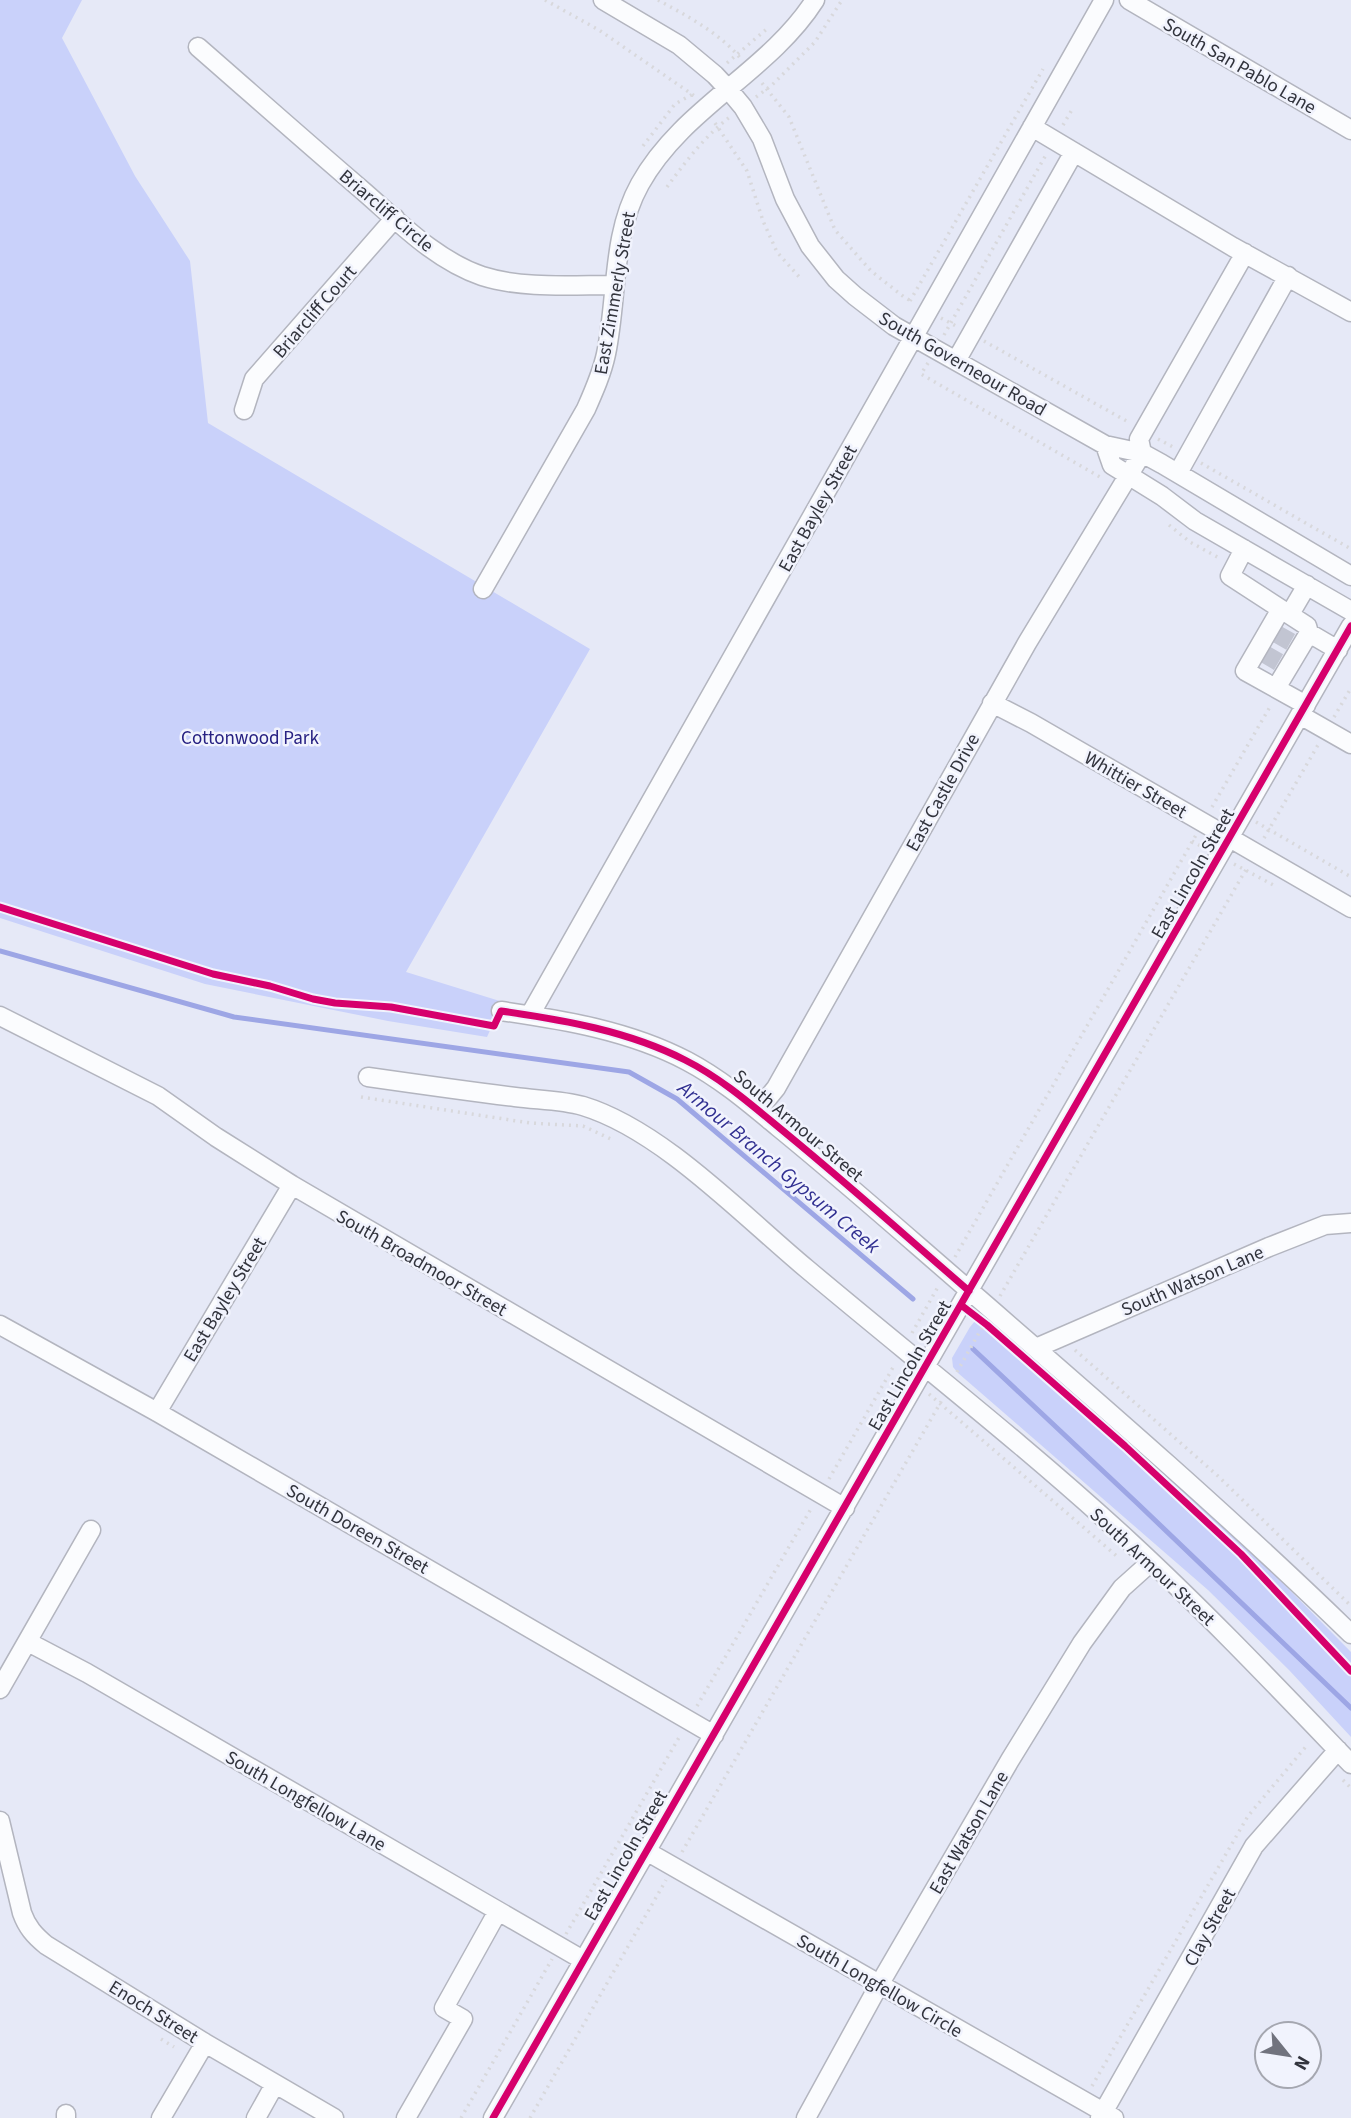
<svg xmlns="http://www.w3.org/2000/svg" width="1351" height="2118" font-family="'Source Sans 3',sans-serif">
  <style>
    .green { fill: #c9d1fa }
    .lines { fill: none; stroke-linecap: round; stroke-linejoin: round }
    .stream { stroke: #9da6e5; stroke-width: 5 }
    .minor-tunnel { stroke: #c2c5d2; stroke-width: 18; stroke-dasharray: 18 9; stroke-linecap: butt }
    .minor-casing { stroke: #b3b5bf; stroke-width: 21 }
    .path { stroke: #d8d8dc; stroke-width: 3.5; stroke-dasharray: 2 5; stroke-linecap: butt }
    .minor { stroke: #fbfcfe; stroke-width: 18 }
    .cycleway-casing { stroke: #f1f3fd; stroke-width: 11 }
    .cycleway { stroke: #d6006c; stroke-width: 7 }
    .labels { text-anchor: middle; stroke-width: 5; stroke-linejoin: round; paint-order: stroke }
    .street-label { font-size: 19px; fill: #32343d; stroke: #f1f3fd }
    .park-label { font-size: 19px; fill: #272182; stroke: #f1f3fd }
    .water-label { font-size: 21px; font-style: italic; fill: #313091; stroke: #f1f3fd }
  </style>
  <rect width="100%" height="100%" fill="#e6e9f7"/>
  <path class="green" d="M 0,0 L 82,0 L 62,38 L 135,176 L 190,261 L 208,423 L 590,649 L 406,972 L 503,1002 L 487,1037 L 388,1021 L 205,984 L 0,918 Z
    M 986,1319 L 997,1325 L 1240,1540 L 1351,1652 L 1351,1737 L 1289,1670 L 1208,1590 L 958,1373 L 953,1367 L 952,1358 L 970,1327 L 975,1321 Z"/>
  <g class="lines">
    <path class="stream" d="M 0,951 L 234,1017 L 629,1072 L 677,1099 L 913,1299
      M 973,1349 L 1137,1503 L 1351,1708"/>
    <path class="minor-tunnel" d="M 1275,633 L 1291,642
      M 1263,653 L 1280,663"/>
    <g class="minor-casing">
      <path id="minor" d="M 603,0 L 679,45 L 715,75 L 728,89 L 743,107 L 762,139 L 785,199 L 810,246 L 836,279 L 855,296 L 894,326 L 1105,445 L 1142,453 L 1162,464 L 1351,576
        M 1129,0 L 1351,130
        M 198,47 C 253,95 307,143 362,190 C 399,222 435,260 482,276 C 523,289 571,285 614,285
        M 1032,127 L 1233,247 L 1351,312
        M 956,361 L 1074,152
        M 244,410 L 254,379 L 395,218
        M 1105,445 L 1112,465 L 1162,496 L 1195,521 L 1351,611
        M 1178,473 L 1288,276
        M 1244,549 L 1230,576 L 1307,626 L 1309,633 L 1338,650
        M 483,589 L 586,409 C 594,391 602,373 606,354 C 618,297 611,236 640,184 C 682,108 769,72 815,0
        M 1281,609 L 1245,671 L 1306,705
        M 1290,614 L 1307,585
        M 1276,688 L 1309,633
        M 992,703 L 1031,723 L 1351,908
        M 1300,715 L 1351,744
        M 501,1011 C 564,1020 630,1031 687,1061 C 721,1079 749,1103 778,1127 C 826,1166 872,1206 918,1246 C 1064,1373 1212,1499 1351,1634
        M 530,1015 C 723,677 912,338 1104,0
        M 0,1016 L 158,1096 L 216,1137 L 292,1185 L 845,1508
        M 368,1077 C 417,1084 466,1091 515,1097 C 537,1100 562,1100 583,1106 C 662,1130 743,1216 807,1269 C 914,1359 1025,1445 1128,1540 C 1206,1612 1278,1688 1351,1764
        M 758,1110 L 776,1088 L 1027,643 L 1142,453 L 1139,439 L 1245,253
        M 0,1325 L 157,1412 L 714,1735
        M 1036,1348 L 1269,1247 L 1325,1225 L 1351,1223
        M 157,1412 L 292,1185
        M 28,1642 L 87,1673 L 583,1960
        M 0,1689 L 91,1530
        M 0,1821 L 22,1913 C 27,1927 34,1935 46,1945 L 205,2043 L 334,2118
        M 646,1851 L 1114,2118
        M 66,2114 L 66,2118
        M 161,2118 L 205,2043
        M 256,2118 L 275,2084
        M 406,2118 L 463,2019 L 444,2008 L 498,1911
        M 493,2118 L 1351,626
        M 806,2118 L 879,1985 L 1010,1760 L 1082,1643 L 1122,1588 L 1151,1562
        M 1100,2118 L 1254,1846 L 1338,1750"/>
    </g>
    <path class="path" d="M 545,0 L 599,30 L 696,97
      M 658,0 C 687,16 720,33 741,59
      M 727,63 L 769,27
      M 762,83 L 789,117 L 835,230 L 871,271 L 904,297 L 913,302
      M 756,97 L 772,85 L 815,42 L 842,0
      M 715,123 L 747,171 L 763,221 L 777,252 L 801,279
      M 1063,125 L 1073,108
      M 643,146 L 675,104 L 693,94
      M 667,187 C 686,161 705,136 731,116
      M 910,301 L 1043,69
      M 941,318 L 956,326
      M 944,335 L 1047,153
      M 984,341 L 1130,423
      M 928,363 L 921,374 L 1100,477
      M 1158,439 L 1173,447
      M 1201,463 L 1351,549
      M 1169,525 L 1190,542 L 1221,559
      M 1334,717 L 1351,688
      M 1212,807 L 1271,705
      M 1256,822 L 1351,877
      M 1264,838 L 1318,745
      M 1192,841 L 1206,849
      M 1234,864 L 1277,887
      M 361,1097 L 530,1123 L 583,1126 L 613,1140
      M 955,1257 L 1196,835
      M 1000,1296 L 1248,866
      M 912,1333 L 939,1285
      M 1075,1350 L 1218,1476 L 1351,1606
      M 957,1372 L 984,1324
      M 929,1394 L 1119,1558
      M 829,1479 L 895,1364
      M 697,1706 L 812,1507
      M 1343,1780 L 1351,1788
      M 682,1852 L 942,1400
      M 566,1934 L 681,1734
      M 161,2039 L 174,2047
      M 1092,2086 L 1248,1816 L 1308,1744
      M 461,2118 L 552,1959
      M 530,2118 L 666,1880"/>
    <use href="#minor" class="minor"/>
    <g class="cycleway-casing">
      <path id="cycleway" d="M 0,907 L 213,974 L 270,986 L 313,999 L 335,1003 L 391,1007 L 494,1026 L 501,1011 C 564,1020 628,1031 685,1060 C 723,1079 755,1108 788,1135 C 850,1186 909,1239 969,1291
        M 961,1305 L 987,1325 L 1125,1446 L 1241,1554 L 1351,1671
        M 493,2118 L 1351,626"/>
    </g>
    <use href="#cycleway" class="cycleway"/>
  </g>
  <g class="labels">
    <g class="street-label">
      <text transform="translate(1240 65) rotate(30)" y="7">South San Pablo Lane</text>
      <text transform="translate(387 210) rotate(40)" y="7">Briarcliff Circle</text>
      <text transform="translate(614 293) rotate(-80)" y="7">East Zimmerly Street</text>
      <text transform="translate(314 311) rotate(-49)" y="7">Briarcliff Court</text>
      <text transform="translate(963 363) rotate(30)" y="7">South Governeour Road</text>
      <text transform="translate(817 508) rotate(-61)" y="7">East Bayley Street</text>
      <text transform="translate(1136 784) rotate(30)" y="7">Whittier Street</text>
      <text transform="translate(942 792) rotate(-61)" y="7">East Castle Drive</text>
      <text transform="translate(1192 873) rotate(-60)" y="7">East Lincoln Street</text>
      <text transform="translate(799 1125) rotate(40)" y="7">South Armour Street</text>
      <text transform="translate(422 1262) rotate(30)" y="7">South Broadmoor Street</text>
      <text transform="translate(1192 1280) rotate(-23)" y="7">South Watson Lane</text>
      <text transform="translate(224 1299) rotate(-59)" y="7">East Bayley Street</text>
      <text transform="translate(909 1365) rotate(-60)" y="7">East Lincoln Street</text>
      <text transform="translate(358 1528) rotate(30)" y="7">South Doreen Street</text>
      <text transform="translate(1153 1566) rotate(43)" y="7">South Armour Street</text>
      <text transform="translate(306 1800) rotate(30)" y="7">South Longfellow Lane</text>
      <text transform="translate(968 1832) rotate(-60)" y="7">East Watson Lane</text>
      <text transform="translate(625 1855) rotate(-60)" y="7">East Lincoln Street</text>
      <text transform="translate(1209 1927) rotate(-61)" y="7">Clay Street</text>
      <text transform="translate(880 1985) rotate(30)" y="7">South Longfellow Circle</text>
      <text transform="translate(154 2011) rotate(32)" y="7">Enoch Street</text>
    </g>
    <g class="park-label">
      <text x="250" y="744">Cottonwood Park</text>
    </g>
    <g class="water-label">
      <text transform="translate(779 1167) rotate(40)" y="7">Armour Branch Gypsum Creek</text>
    </g>
  </g>
  <g transform="translate(1288 2055) rotate(120)"><circle r="33" fill="#f1f3fd" stroke="#a5a7b0" stroke-width="2"/>
  <path d="M0-5L12 26L0 18L-12 26Z" fill="#71737e"/>
  <text y="-10" font-size="19" font-weight="bold" text-anchor="middle" fill="#32343d">N</text>
  </g>
</svg>
